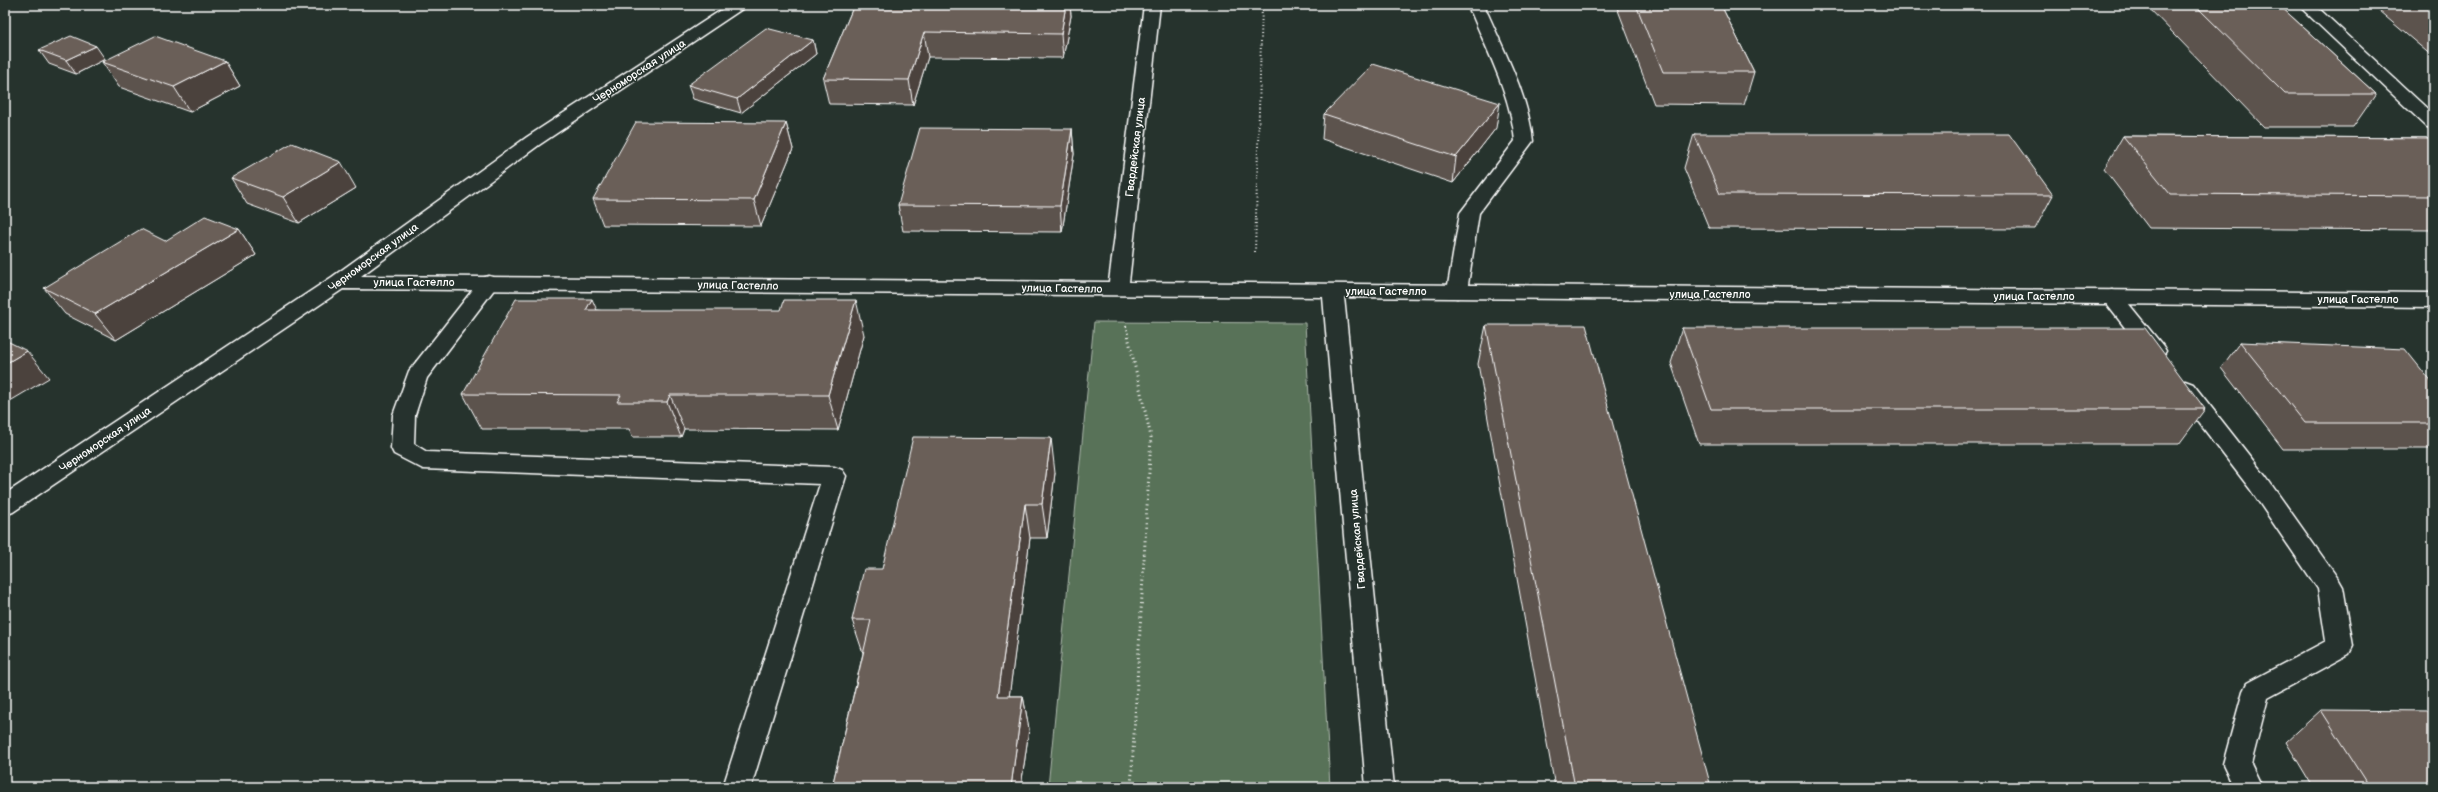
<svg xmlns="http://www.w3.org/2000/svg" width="2438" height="792" font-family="'Balsamiq Sans',sans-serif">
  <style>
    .green { fill: #597258; stroke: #acb8ac }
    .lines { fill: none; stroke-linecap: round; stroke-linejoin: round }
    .service-casing { stroke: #fff; stroke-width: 3 }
    .minor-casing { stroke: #fff; stroke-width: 3 }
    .path-far1 { stroke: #fff; stroke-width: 2; stroke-dasharray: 1 2.5; stroke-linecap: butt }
    .path { stroke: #fff; stroke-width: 3; stroke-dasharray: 1 3.5; stroke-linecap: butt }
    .service { fill: #26332d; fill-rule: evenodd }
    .minor { fill: #26332d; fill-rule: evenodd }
    .wall { fill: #5c524d; stroke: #fff }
    .shaded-wall { fill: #4b423e; stroke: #fff }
    .building { fill: #6b5f59; stroke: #fff }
    .labels { text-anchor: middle; stroke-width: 3; stroke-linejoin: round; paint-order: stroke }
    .street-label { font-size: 11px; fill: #fff; stroke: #26332d }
  </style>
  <rect width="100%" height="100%" fill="#26332d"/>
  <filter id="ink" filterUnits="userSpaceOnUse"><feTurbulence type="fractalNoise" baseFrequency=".025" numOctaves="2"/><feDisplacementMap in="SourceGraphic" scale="8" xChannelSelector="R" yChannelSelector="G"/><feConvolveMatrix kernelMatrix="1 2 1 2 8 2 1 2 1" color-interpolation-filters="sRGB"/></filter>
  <g filter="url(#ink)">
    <path class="green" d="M 1094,322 L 1305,323 L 1330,787 L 1048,787 Z"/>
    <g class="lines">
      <g class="service-casing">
        <path id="service" d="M 1466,5 L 1482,5 L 1488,14 C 1506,55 1528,96 1533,141 L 1479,213 L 1467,291 L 1464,296 L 1457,298 L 1450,296 L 1447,291 L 1460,213 L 1515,141 C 1511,96 1489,55 1472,14 Z
          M 2298,5 L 2315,5 L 2433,114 L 2433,128 L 2427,127 Z
          M 489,276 L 496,278 L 499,283 L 427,378 L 415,415 L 414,444 L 427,452 L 834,467 L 842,470 L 846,476 L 751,787 L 723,787 L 820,484 L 423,469 L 394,454 L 391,448 L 393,415 L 409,371 L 482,278 Z
          M 2112,290 L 2119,292 L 2163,346 L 2166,351 L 2163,356 L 2155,358 L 2147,356 L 2105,302 L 2102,297 L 2105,292 Z
          M 2185,381 L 2193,384 L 2266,477 L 2339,580 L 2343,587 L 2353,646 L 2349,654 L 2268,698 L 2251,764 L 2262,787 L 2234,787 L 2223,764 L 2243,691 L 2247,683 L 2326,641 L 2318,589 L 2250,489 L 2177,394 L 2174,389 L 2177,384 Z"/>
      </g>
      <g class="minor-casing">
        <path id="minor" d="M 729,5 L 748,5 L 539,145 L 361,276 L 1109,282 L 1144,5 L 1160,5 L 1129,282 L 2433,293 L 2433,307 L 1344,297 L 1394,787 L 1366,787 L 1323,297 L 343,289 L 13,512 L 5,515 L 5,494 L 332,277 L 527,137 Z"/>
      </g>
      <path class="path-far1" d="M 1255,252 L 1262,5
        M 1126,326 L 1129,337"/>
      <path class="path" d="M 1128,336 L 1151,437 L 1131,787"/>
      <use href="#service" class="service"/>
      <use href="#minor" class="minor"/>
    </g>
    <path class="wall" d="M 854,5 L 1070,5 L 1071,16 L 1063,58 L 928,57 L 913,105 L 829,104 L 823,79 Z
      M 1616,5 L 1721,5 L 1754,72 L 1744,105 L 1654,104 Z
      M 2146,5 L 2279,5 L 2376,94 L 2353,127 L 2264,127 Z
      M 2372,5 L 2433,5 L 2433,57 Z
      M 813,40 L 816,54 L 741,113 L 693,99 L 688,85 Z
      M 39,50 L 105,59 L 76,74 L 49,64 Z
      M 225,61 L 240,86 L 190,112 L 119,87 L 102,62 Z
      M 1324,114 L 1496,128 L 1453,183 L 1322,139 Z
      M 786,123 L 793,149 L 761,226 L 603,225 L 593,199 Z
      M 1072,129 L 1074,154 L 1062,232 L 903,231 L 898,205 Z
      M 1694,134 L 2053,195 L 2035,229 L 1709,228 L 1684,168 Z
      M 2123,136 L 2433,138 L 2433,230 L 2149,228 L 2104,169 Z
      M 231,178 L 356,188 L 299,223 L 247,204 Z
      M 239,229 L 256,255 L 116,340 L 65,314 L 44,288 L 165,241 Z
      M 596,310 L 864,335 L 838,430 L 684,429 L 681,437 L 633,437 L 629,429 L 482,429 L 463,394 Z
      M 1486,325 L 1711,787 L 1555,787 L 1478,364 Z
      M 1682,328 L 2205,409 L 2179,444 L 1699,444 L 1671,363 Z
      M 2240,342 L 2433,384 L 2433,449 L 2283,449 L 2221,368 Z
      M 1055,473 L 1047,538 L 1030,538 L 1009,696 L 1023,696 L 1029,729 L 1021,787 L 832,787 L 863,653 L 852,620 L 882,569 Z
      M 2321,710 L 2433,787 L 2313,787 L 2286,742 Z"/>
    <path class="shaded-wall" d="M 1066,5 L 1070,5 L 1071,16 L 1063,58 L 1061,34 Z
      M 924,32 L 928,57 L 913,105 L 909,80 Z
      M 813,40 L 816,54 L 741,113 L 737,99 Z
      M 96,46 L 105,59 L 76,74 L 66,60 Z
      M 225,61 L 240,86 L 190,112 L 174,87 Z
      M 1500,103 L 1496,128 L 1453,183 L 1456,157 Z
      M 786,123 L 793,149 L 761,226 L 754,200 Z
      M 1072,129 L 1074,154 L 1062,232 L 1060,206 Z
      M 341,162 L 356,188 L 299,223 L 283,197 Z
      M 239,229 L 256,255 L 116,340 L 95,314 Z
      M 592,299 L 607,333 L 586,310 Z
      M 856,300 L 864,335 L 838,430 L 828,395 Z
      M 27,351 L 49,378 L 5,404 L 5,364 Z
      M 670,395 L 684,429 L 681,437 L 667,402 Z
      M 1051,438 L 1055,473 L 1047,538 L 1042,504 Z
      M 1025,504 L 1030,538 L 1005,728 L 998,696 Z
      M 1023,696 L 1029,729 L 1021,787 L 1011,787 Z"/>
    <path class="building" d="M 854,5 L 1066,5 L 1061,34 L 924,32 L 909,80 L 823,79 Z
      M 1636,5 L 1721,5 L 1754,72 L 1663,72 Z
      M 2195,5 L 2279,5 L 2376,94 L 2285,94 Z
      M 766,28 L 813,40 L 737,99 L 688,85 Z
      M 71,36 L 96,46 L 66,60 L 39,50 Z
      M 155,36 L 225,61 L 174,87 L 102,62 Z
      M 1373,64 L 1500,103 L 1456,157 L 1324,114 Z
      M 636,122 L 786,123 L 754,200 L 593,199 Z
      M 920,128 L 1072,129 L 1060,206 L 898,205 Z
      M 1694,134 L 2009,134 L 2053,195 L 1720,194 Z
      M 2123,136 L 2433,138 L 2433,196 L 2170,194 Z
      M 292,143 L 341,162 L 283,197 L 231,178 Z
      M 205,216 L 239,229 L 95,314 L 44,288 L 141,229 L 165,241 Z
      M 516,299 L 592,299 L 586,310 L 781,310 L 784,300 L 856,300 L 828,395 L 670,395 L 667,402 L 617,402 L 621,395 L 463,394 Z
      M 1486,325 L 1586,325 L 1711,787 L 1575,787 Z
      M 1682,328 L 2145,328 L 2205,409 L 1711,409 Z
      M 5,340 L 27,351 L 5,364 Z
      M 2240,342 L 2405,349 L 2433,384 L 2433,423 L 2305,423 Z
      M 913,437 L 1051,438 L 1042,504 L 1025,504 L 998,696 L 1023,696 L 1011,787 L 832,787 L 871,620 L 852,620 L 864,569 L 882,569 Z
      M 2321,710 L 2433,711 L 2433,787 L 2370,787 Z"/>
  </g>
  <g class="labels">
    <g class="street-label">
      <text transform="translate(639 71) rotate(-33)" y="4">Черноморская улица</text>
      <text transform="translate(1135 147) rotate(-83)" y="4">Гвардейская улица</text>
      <text transform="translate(373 257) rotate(-36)" y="4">Черноморская улица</text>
      <text x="414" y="286">улица Гастелло</text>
      <text transform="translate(738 285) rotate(1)" y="4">улица Гастелло</text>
      <text transform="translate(1062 288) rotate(1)" y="4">улица Гастелло</text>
      <text x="1386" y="295">улица Гастелло</text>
      <text x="1710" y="298">улица Гастелло</text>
      <text x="2034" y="300">улица Гастелло</text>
      <text x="2358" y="303">улица Гастелло</text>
      <text transform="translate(105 439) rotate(-34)" y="4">Черноморская улица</text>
      <text transform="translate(1357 539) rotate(-95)" y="4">Гвардейская улица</text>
    </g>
  </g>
  <rect width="2438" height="792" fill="none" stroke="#26332d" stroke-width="20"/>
  <rect x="10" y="10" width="2418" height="772" fill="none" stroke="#fff" stroke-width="1.5" filter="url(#ink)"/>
</svg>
